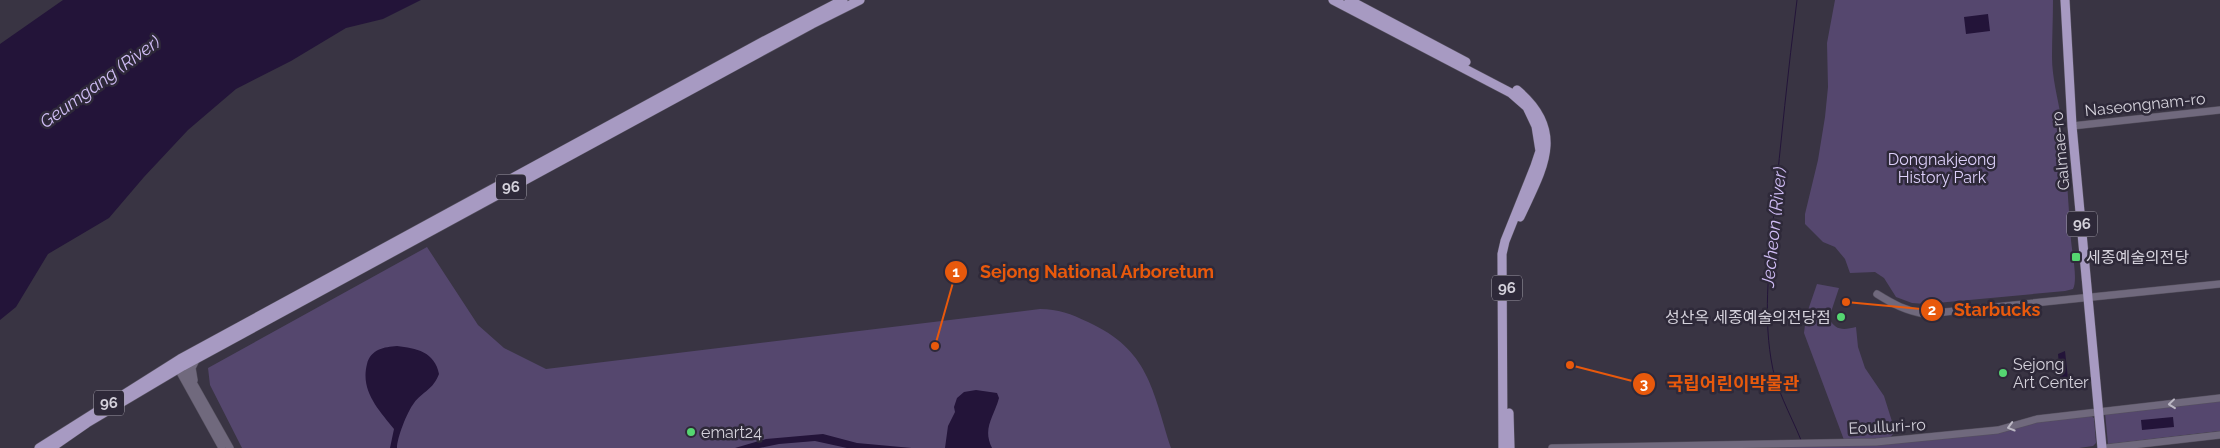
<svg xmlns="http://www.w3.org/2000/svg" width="2220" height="448" font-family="Raleway,'Noto Sans KR',sans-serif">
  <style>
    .green { fill: #55476e }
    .water { fill: #231439 }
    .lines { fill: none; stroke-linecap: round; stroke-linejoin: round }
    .stream { stroke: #231439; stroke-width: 1 }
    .tertiary-casing { stroke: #55505e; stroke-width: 8 }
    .primary-casing { stroke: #55505e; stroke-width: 10 }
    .tertiary { stroke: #70697d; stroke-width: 7 }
    .primary { stroke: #a79ac2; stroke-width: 9 }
    .oneway { stroke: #bbb7c4 }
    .poi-dot { fill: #55d671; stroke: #2e2939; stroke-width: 2 }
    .labels { text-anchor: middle; stroke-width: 5; stroke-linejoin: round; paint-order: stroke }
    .shield { fill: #2e2939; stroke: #a29faa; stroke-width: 1 }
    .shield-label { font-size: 15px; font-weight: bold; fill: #d4d1db }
    .street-label { font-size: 16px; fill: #d4d1db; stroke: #2e2939 }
    .park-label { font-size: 16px; fill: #ddd0fa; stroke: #2e2939 }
    .poi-label { font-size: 16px; fill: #d4d1db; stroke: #2e2939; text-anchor: start }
    .water-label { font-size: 18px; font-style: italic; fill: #cfbcf4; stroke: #2e2939 }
    .leader { fill: none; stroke: #e8590c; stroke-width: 2 }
    .callout-dot { fill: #e8590c; stroke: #2e2939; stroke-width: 2 }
    .mark-label { font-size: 15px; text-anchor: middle; font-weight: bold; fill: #fff }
    .callout-label { font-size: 18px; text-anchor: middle; font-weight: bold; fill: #e8590c; stroke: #2e2939; stroke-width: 5; stroke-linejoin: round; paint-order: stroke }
  </style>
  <rect width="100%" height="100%" fill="#393443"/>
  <path class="green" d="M 1835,0 L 2053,0 C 2053,19 2052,38 2052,57 C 2052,78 2058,98 2061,118 C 2066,158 2068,199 2071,240 C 2072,252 2078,280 2073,289 L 2065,291 L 1926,304 L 1912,303 L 1896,297 L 1884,278 L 1875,272 L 1850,273 L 1845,259 L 1835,247 L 1823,242 L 1805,224 L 1805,214 L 1818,160 L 1825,117 L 1828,87 L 1827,43 Z
    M 427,247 L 478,325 L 504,348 L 546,369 L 1040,309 C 1058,309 1071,314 1088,322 C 1149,350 1152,389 1171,448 L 242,448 L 210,385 L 208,368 Z
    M 1817,284 L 1839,288 L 1829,318 C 1835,331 1844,330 1856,327 L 1858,347 L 1865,368 L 1884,396 L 1895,431 L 1890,438 L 1844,440 L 1804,333 L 1806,316 Z
    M 2220,400 L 2220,431 L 2108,444 L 2105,413 Z
    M 2091,416 L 2094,418 L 2096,443 L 2093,446 L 2079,448 L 1681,448 L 1898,442 L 2036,421 Z"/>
  <path class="water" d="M 63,0 L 421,0 L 383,19 L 346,28 L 291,61 L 236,89 L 188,130 L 144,177 L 109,218 L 48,254 L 16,307 L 0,320 L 0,44 Z
    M 1988,14 L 1990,31 L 1966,34 L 1964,17 Z
    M 397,346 C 416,348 435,352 439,374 C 433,390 423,391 414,403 C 407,412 397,438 397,448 L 390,448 L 394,429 C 379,410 360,391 367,364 C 371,349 384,347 397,346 Z
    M 2065,351 L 2069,388 L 2061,387 L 2058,354 Z
    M 976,390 L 997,393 L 999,398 C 994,417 982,428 992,448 L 945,448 L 948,426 L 955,412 L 954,407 L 957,398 L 964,392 Z
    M 2173,417 L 2174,427 L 2142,430 L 2141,420 Z
    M 823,434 L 857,443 L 912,448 L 847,448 L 815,441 L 779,444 L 759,448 L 735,448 L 766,439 Z"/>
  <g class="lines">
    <path class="stream" d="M 1797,0 C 1788,70 1781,141 1774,211 C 1770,261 1763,309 1771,359 C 1775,388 1790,413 1801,440"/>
    <g class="tertiary-casing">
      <path id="tertiary" d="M 2072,126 L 2220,110
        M 1877,294 C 1893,304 1906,311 1925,314 L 2220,284
        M 182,363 L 230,448
        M 176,365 L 222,448
        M 194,380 L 192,368 L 197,358
        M 1552,448 L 1876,442 L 1998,430 L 2037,419 L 2220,398
        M 2106,448 L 2220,435"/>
    </g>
    <g class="primary-casing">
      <path id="primary" d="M 1333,0 L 1511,93 L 1527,107 L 1536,126 L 1540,151 L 1535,166 L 1505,241 L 1502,254 L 1503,448
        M 1349,0 L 1466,62
        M 2065,0 L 2072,126 L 2102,448
        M 1517,90 C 1567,132 1542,169 1520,217
        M 1509,413 L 1510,448
        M 39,448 L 180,359 L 764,41 L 843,0
        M 51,448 L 87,423 L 183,366 L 812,24 L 860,0"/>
    </g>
    <use href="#tertiary" class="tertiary"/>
    <use href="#primary" class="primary"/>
  </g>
  <defs><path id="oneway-chevron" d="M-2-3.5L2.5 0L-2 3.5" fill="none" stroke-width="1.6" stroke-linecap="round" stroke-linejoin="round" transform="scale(1.25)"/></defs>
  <g class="oneway">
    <use href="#oneway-chevron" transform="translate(2172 404) rotate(174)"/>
    <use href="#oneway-chevron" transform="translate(2011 427) rotate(164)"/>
  </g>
  <g class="poi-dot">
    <rect x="2071" y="252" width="10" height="10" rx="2.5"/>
    <circle cx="1841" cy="317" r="5"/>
    <circle cx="2003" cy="373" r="5"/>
    <circle cx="691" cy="432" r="5"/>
  </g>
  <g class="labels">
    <g class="shield">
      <rect x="496" y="174.5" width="30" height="25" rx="4"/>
      <rect x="2067" y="211.5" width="30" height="25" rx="4"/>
      <rect x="1492" y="275.5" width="30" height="25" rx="4"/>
      <rect x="94" y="390.5" width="30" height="25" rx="4"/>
    </g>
    <g class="shield-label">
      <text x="511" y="192">96</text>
      <text x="2082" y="229">96</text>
      <text x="1507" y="293">96</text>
      <text x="109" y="408">96</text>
    </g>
    <g class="street-label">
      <text transform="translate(2145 104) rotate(-6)" y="6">Naseongnam-ro</text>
      <text transform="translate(2060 151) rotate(-95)" y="6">Galmae-ro</text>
      <text transform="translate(1887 426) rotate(-3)" y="6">Eoulluri-ro</text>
    </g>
    <g class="park-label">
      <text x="1942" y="165">Dongnakjeong<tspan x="1942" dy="18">History Park</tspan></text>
    </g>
    <g class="poi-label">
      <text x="2086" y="263">세종예술의전당</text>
      <text x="1831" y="323" text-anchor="end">성산옥 세종예술의전당점</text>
      <text x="2013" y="370">Sejong<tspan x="2013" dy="18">Art Center</tspan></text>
      <text x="701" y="438">emart24</text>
    </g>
    <g class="water-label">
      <text transform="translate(100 82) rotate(-36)" y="6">Geumgang (River)</text>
      <text transform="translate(1774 227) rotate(-84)" y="6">Jecheon (River)</text>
    </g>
  </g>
  <path class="leader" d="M935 346L956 272M1846 302L1932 310M1570 365L1644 384"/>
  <g class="callout-dot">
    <circle cx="935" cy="346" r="5"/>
    <circle cx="1846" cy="302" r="5"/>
    <circle cx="1570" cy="365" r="5"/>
    <circle cx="956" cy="272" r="12"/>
    <circle cx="1932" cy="310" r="12"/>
    <circle cx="1644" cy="384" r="12"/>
  </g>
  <g class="mark-label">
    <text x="956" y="277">1</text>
    <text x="1932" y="315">2</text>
    <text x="1644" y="389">3</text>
  </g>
  <g class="callout-label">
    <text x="1097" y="278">Sejong National Arboretum</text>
    <text x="1997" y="316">Starbucks</text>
    <text x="1733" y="390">국립어린이박물관</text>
  </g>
</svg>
